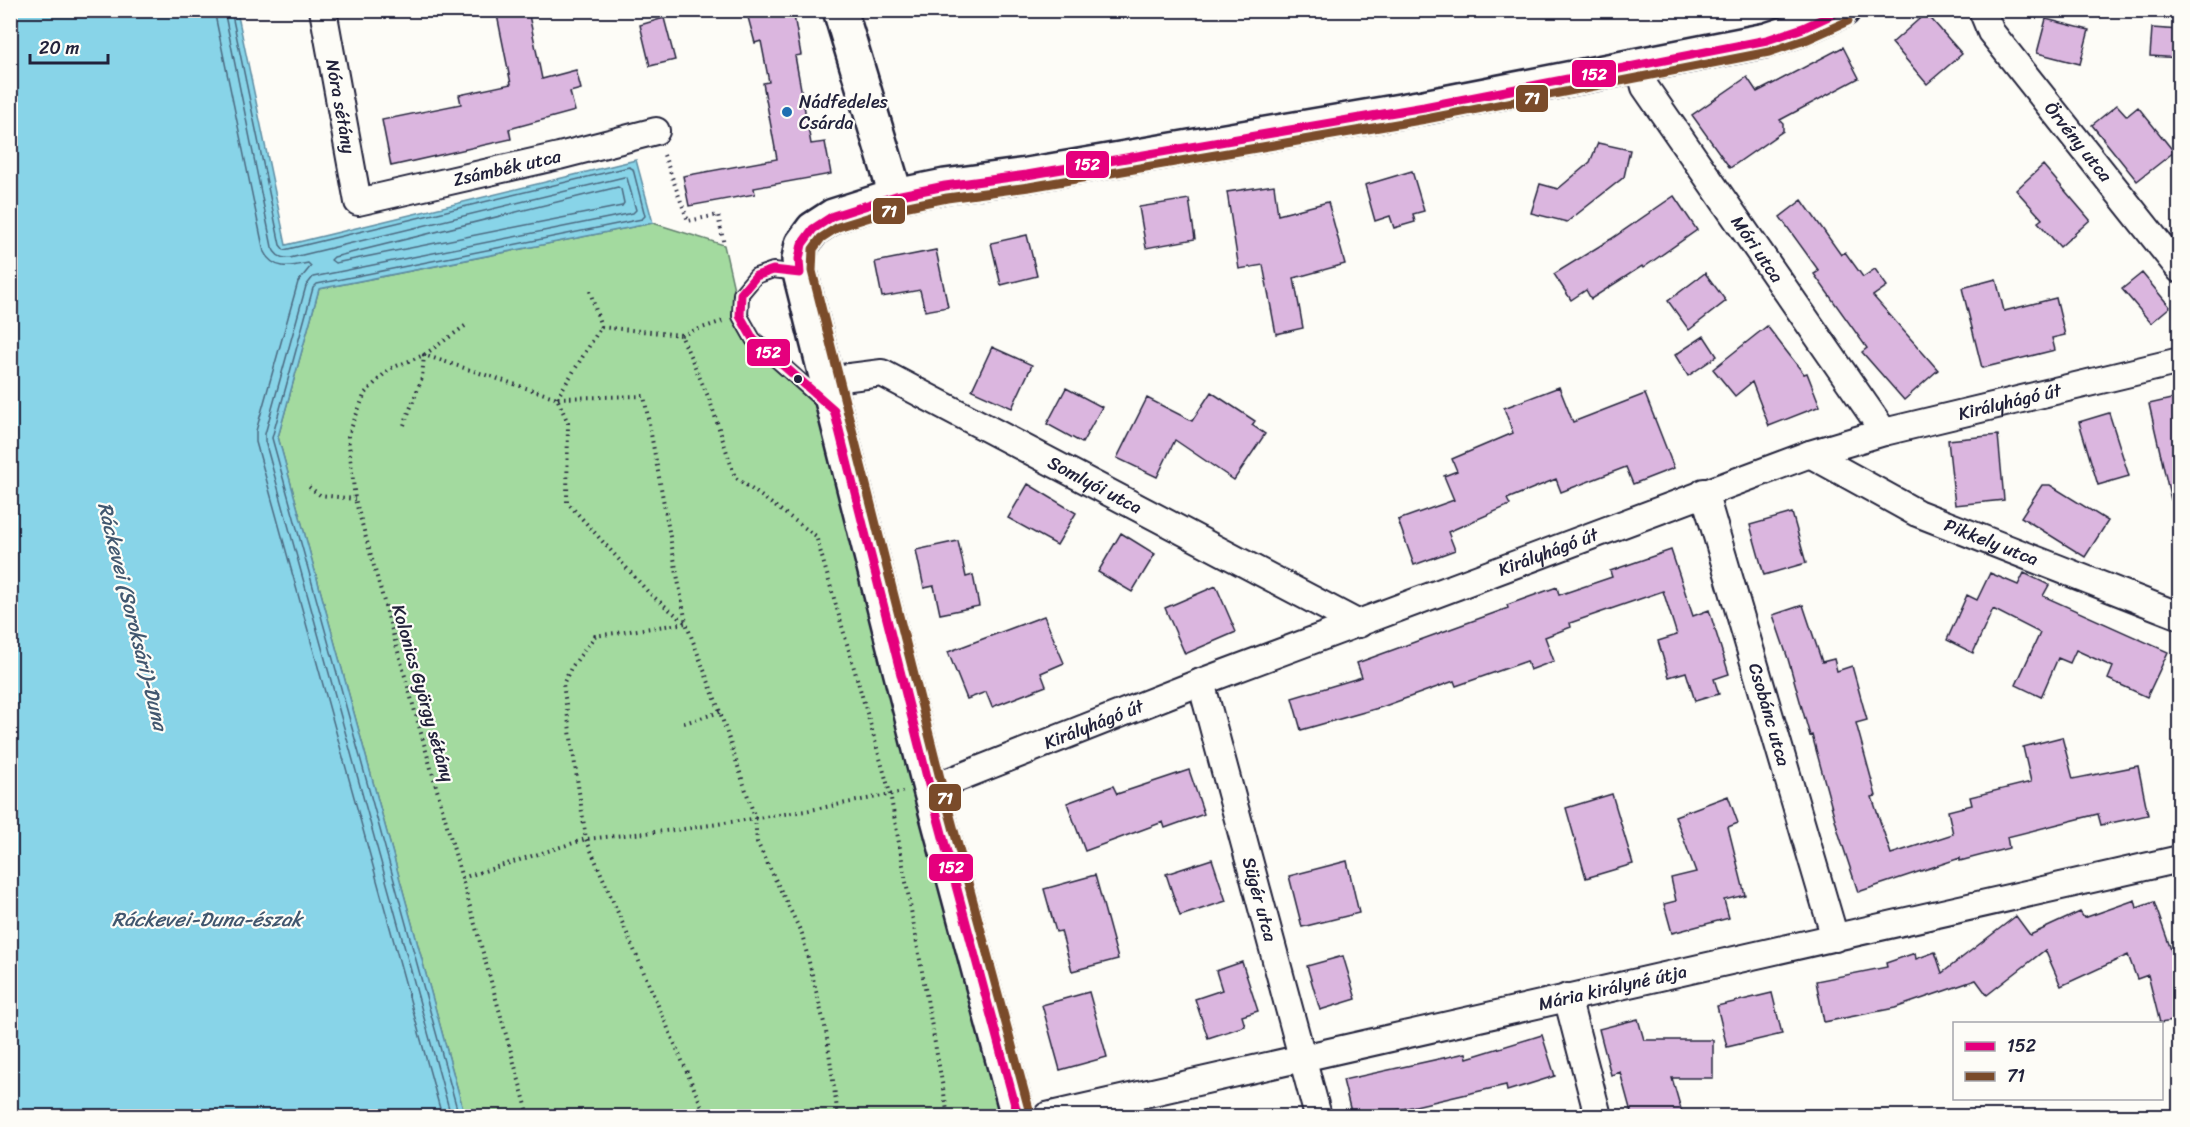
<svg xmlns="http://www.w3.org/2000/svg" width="2190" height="1127" font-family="Sriracha,sans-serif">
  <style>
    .green { fill: #a3da9f; stroke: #627e6d; stroke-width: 1.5 }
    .water { fill: #88d4e8; stroke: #5f8da3; stroke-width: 1.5 }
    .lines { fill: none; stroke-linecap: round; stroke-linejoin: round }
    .shore { stroke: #4b6980; stroke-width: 1.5 }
    .building { fill: #dbb6df; stroke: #22223b; stroke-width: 1.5 }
    .lane-casing { stroke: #22223b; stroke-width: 18 }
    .street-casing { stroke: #22223b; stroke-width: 30 }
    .secondary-casing { stroke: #22223b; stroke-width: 38 }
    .path { stroke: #22223b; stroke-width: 4; stroke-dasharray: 1.5 4.5; stroke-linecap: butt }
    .lane { stroke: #fdfcf7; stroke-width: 14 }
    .street { stroke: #fdfcf7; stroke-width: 26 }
    .secondary { stroke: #fdfcf7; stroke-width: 33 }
    .bus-1-casing { stroke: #fdfcf7; stroke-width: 14 }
    .bus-2-casing { stroke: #fdfcf7; stroke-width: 14 }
    .bus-1 { stroke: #e5007d; stroke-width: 9 }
    .bus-2 { stroke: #7a4b2a; stroke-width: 9 }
    .poi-dot { fill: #1f6fb2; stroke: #fdfcf7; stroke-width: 2 }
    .bus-dot { fill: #22223b; stroke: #fdfcf7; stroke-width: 2 }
    .labels { text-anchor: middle; stroke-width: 4.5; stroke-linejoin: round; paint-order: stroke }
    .poi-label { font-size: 18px; fill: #22223b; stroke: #fdfcf7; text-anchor: start }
    .street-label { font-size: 18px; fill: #22223b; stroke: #fdfcf7 }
    .water-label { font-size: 20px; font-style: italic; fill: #41576f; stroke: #fdfcf7 }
    .line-badge { stroke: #fdfcf7; stroke-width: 2 }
    .badge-label { font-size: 16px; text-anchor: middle; font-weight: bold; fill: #fff }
  </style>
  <rect width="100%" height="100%" fill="#fdfcf7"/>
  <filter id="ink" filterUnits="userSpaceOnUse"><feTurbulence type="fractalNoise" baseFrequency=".0167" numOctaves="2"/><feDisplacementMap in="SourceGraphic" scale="12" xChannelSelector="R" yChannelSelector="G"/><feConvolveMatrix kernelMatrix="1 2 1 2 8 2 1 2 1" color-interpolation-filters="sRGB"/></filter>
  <g filter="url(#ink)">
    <path class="green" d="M 653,223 L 724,245 L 740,316 L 753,339 L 834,410 L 1018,1116 L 465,1116 L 278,437 L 319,289 Z"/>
    <path class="water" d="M 10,11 L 237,11 L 286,245 L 636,160 L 653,223 L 319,289 L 278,437 L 465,1116 L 17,1116 L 10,1091 Z"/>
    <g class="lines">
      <path class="shore" d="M 214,10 L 264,252 C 274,271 290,267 308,263 L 311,266 L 298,282 L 256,431 L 256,442 L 442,1116
        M 224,10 L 272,247 C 275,255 281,259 290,258 L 624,177 L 627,178 L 636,210 L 633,213 L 313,277 L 306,286 L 265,434 L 265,441 L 451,1116
        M 231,10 L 280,245 L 284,250 L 629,167 L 633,169 L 645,216 L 642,219 L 317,284 L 313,288 L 272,438 L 459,1116
        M 618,187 L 621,189 L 624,203 L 622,206 L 335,263 L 331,260 L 334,257 Z"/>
    </g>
    <path class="building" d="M 496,10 L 528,10 L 542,79 L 576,70 L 581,89 L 570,92 L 575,111 L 509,129 L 511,139 L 391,166 L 382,120 L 461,104 L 459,95 L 511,84 Z
      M 746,10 L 793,10 L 801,55 L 795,56 L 811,144 L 825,142 L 831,174 L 754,188 L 755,194 L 689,206 L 683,176 L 777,159 L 763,83 L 769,82 L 761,41 L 755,43 Z
      M 1926,13 L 1962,54 L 1927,84 L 1892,43 Z
      M 664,18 L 675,60 L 650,66 L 640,25 Z
      M 2046,19 L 2089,30 L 2080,64 L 2037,53 Z
      M 2152,28 L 2180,30 L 2180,58 L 2150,56 Z
      M 1843,47 L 1859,78 L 1780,120 L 1783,123 L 1783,131 L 1730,168 L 1692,115 L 1747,77 L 1757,92 Z
      M 2117,105 L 2127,116 L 2138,107 L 2174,152 L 2137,181 L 2092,125 Z
      M 1598,143 L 1630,150 L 1624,177 L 1567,222 L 1531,213 L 1540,184 L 1558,189 L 1590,162 Z
      M 2043,165 L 2090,220 L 2060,247 L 2038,222 L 2042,219 L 2016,190 Z
      M 1412,171 L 1424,211 L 1413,214 L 1415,222 L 1394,228 L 1390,216 L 1375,221 L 1365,185 Z
      M 1274,185 L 1278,215 L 1328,202 L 1345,264 L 1294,278 L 1303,328 L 1276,334 L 1263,265 L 1239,269 L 1227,192 Z
      M 1674,196 L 1697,230 L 1643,268 L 1642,266 L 1591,299 L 1586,290 L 1571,300 L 1554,274 L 1611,239 Z
      M 1189,199 L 1195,239 L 1146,248 L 1139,207 Z
      M 1802,200 L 1841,255 L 1845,252 L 1863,277 L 1875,269 L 1887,286 L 1873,296 L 1938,370 L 1904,400 L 1862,352 L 1867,348 L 1814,274 L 1819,271 L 1780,217 Z
      M 1027,235 L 1037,276 L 1001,285 L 991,243 Z
      M 936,250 L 948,307 L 925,311 L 920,290 L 882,297 L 875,262 Z
      M 1705,273 L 1726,301 L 1689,330 L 1668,301 Z
      M 2142,273 L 2170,307 L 2151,323 L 2122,289 Z
      M 1996,279 L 2004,311 L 2056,298 L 2065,335 L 2052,338 L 2055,350 L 1982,368 L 1962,288 Z
      M 1767,326 L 1804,374 L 1807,373 L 1820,406 L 1769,426 L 1752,382 L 1735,396 L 1713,369 Z
      M 1704,336 L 1717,356 L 1688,376 L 1675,355 Z
      M 992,347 L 1032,365 L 1012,408 L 972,390 Z
      M 1559,387 L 1573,422 L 1645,394 L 1674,468 L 1633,484 L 1626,467 L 1561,492 L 1556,479 L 1507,499 L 1510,505 L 1448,532 L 1455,550 L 1414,565 L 1398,520 L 1454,500 L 1444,476 L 1457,471 L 1452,459 L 1513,433 L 1504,408 Z
      M 1066,388 L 1102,407 L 1082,443 L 1047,424 Z
      M 1211,392 L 1255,421 L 1252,425 L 1265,434 L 1234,480 L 1175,440 L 1157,477 L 1117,458 L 1147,398 L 1192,421 Z
      M 2180,397 L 2180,499 L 2171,500 L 2149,404 Z
      M 2109,413 L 2129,476 L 2098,485 L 2079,422 Z
      M 1998,435 L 2004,500 L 1955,505 L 1948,440 Z
      M 1028,484 L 1076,513 L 1057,545 L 1008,518 Z
      M 2042,485 L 2050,485 L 2108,521 L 2085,557 L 2021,517 Z
      M 1792,513 L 1806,563 L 1764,575 L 1750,525 Z
      M 1121,533 L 1155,554 L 1132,592 L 1098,572 Z
      M 958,541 L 966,577 L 973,575 L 979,606 L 940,614 L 934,586 L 924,588 L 916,550 Z
      M 1671,550 L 1693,616 L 1709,610 L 1729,674 L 1714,679 L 1719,694 L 1695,701 L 1686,672 L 1669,677 L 1658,641 L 1677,635 L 1663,591 L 1570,623 L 1571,627 L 1545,637 L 1554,661 L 1530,670 L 1527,661 L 1456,686 L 1454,681 L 1382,707 L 1301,730 L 1292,698 L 1362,677 L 1357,663 L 1508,608 L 1507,605 L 1557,587 L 1559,595 L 1612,577 L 1610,571 Z
      M 1990,573 L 2018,585 L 2024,573 L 2049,585 L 2043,596 L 2168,652 L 2147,697 L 2108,679 L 2113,667 L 2076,650 L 2070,663 L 2058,658 L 2041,697 L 2016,685 L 2040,633 L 1993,609 L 1973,653 L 1947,640 L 1967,595 L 1977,600 Z
      M 1216,586 L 1236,632 L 1185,654 L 1165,608 Z
      M 1803,605 L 1822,662 L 1834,659 L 1837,671 L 1852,666 L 1867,720 L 1856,723 L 1876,796 L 1872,797 L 1891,854 L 1953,834 L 1948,811 L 1972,805 L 1970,797 L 2031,782 L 2023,747 L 2062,737 L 2073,779 L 2138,766 L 2148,815 L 2101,825 L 2098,814 L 2007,837 L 2009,848 L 1960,861 L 1960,858 L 1858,892 L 1839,834 L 1812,735 L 1810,736 L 1788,659 L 1773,615 Z
      M 1044,616 L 1064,663 L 1041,673 L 1046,686 L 992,707 L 986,692 L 967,699 L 948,652 Z
      M 1189,770 L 1204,814 L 1165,828 L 1163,822 L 1085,851 L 1067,803 L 1113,786 L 1117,794 Z
      M 1612,794 L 1633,864 L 1586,878 L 1566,808 Z
      M 1728,796 L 1738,823 L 1728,827 L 1745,895 L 1724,900 L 1729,918 L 1672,933 L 1664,904 L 1676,901 L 1671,878 L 1696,872 L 1675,816 Z
      M 1212,859 L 1226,901 L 1180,916 L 1166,874 Z
      M 1347,861 L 1359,913 L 1302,927 L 1289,876 Z
      M 1095,875 L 1118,959 L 1072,971 L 1061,931 L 1056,932 L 1044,889 Z
      M 2135,900 L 2137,908 L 2154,902 L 2180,975 L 2180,1020 L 2160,1023 L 2148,975 L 2137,979 L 2128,955 L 2061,986 L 2045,950 L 1987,995 L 1976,980 L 1895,1008 L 1824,1022 L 1816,981 L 1887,967 L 1886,963 L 1915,953 L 1916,959 L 1935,952 L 1942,973 L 2016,916 L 2030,935 L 2080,912 L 2084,918 Z
      M 1343,956 L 1356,999 L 1320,1010 L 1307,966 Z
      M 1242,962 L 1258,1011 L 1242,1016 L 1245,1026 L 1208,1038 L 1195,999 L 1222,990 L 1216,971 Z
      M 1089,992 L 1107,1057 L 1060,1070 L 1042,1005 Z
      M 1772,993 L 1782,1034 L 1727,1047 L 1717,1006 Z
      M 1638,1019 L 1644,1040 L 1713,1040 L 1713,1078 L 1672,1078 L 1683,1116 L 1632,1116 L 1620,1072 L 1611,1075 L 1599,1029 Z
      M 1542,1035 L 1555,1076 L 1507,1091 L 1506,1085 L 1398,1110 L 1400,1116 L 1352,1116 L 1343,1080 L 1466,1053 L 1467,1058 Z"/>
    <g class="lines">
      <g class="lane-casing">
        <path id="lane" d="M 800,273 L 773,270 L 756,276 L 741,294 L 740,316 L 753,339 L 825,403"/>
      </g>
      <g class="street-casing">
        <g id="street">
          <path id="s1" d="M 323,10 L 358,202 L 559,156 L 656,131"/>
          <path id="s2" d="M 1982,10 L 1991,32 L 2180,270"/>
          <path id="s3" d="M 1639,65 L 1645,87 L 1884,432"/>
          <path id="s4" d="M 826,380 L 882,373 L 1359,624"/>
          <path id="s5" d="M 1810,454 L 1917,513 L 2180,616"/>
          <path id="s6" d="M 1704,492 L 1835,938"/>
          <path id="s7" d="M 1201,682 L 1318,1116"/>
          <path id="s8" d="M 930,789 L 1201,682 L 1810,454 L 1884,432 L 2180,361"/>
          <path d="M 1567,997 L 1598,1116"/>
          <path id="s9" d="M 1047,1116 L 2180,859"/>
        </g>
      </g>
      <g class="secondary-casing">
        <path id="secondary" d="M 840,10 L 896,196
          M 1018,1116 L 930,789 L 800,273 L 799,259 L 802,244 L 813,229 L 833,216 L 896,196 L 945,186 L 1027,175 L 1424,107 L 1767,40 L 1803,28 L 1843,10"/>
      </g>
      <path class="path" d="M 664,155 L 688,221 L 718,215 L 724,245
        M 590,291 L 601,327
        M 465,326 L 424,355 L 389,369 L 365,393 L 348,436 L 355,499 L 529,1116
        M 681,335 L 723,321
        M 557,398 L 601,327 L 681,335 L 710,401 L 735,477 L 816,536 L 890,793 L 948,1116
        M 558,398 L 644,396 L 686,623 L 595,636 L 571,668 L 563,684 L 586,839 L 706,1116
        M 404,425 L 422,378 L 424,355 L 557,398 L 568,423 L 567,502 L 650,594 L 686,623 L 720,712 L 755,818 L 757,842 L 802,934 L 826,1031 L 838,1116
        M 309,487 L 320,495 L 355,499
        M 684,723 L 720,712
        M 462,878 L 586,839 L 684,829 L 805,811 L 903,792
        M 640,1116 L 703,1113 L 722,1116"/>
      <use href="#lane" class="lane"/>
      <use href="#street" class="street"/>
      <use href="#secondary" class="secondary"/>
      <g class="bus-1-casing">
        <path id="bus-1" d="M 1018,1116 L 930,789 L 834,410 L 753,339 L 740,316 L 741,294 L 756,276 L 773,270 L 800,273 L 799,259 L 802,244 L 813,229 L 833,216 L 896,196 L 945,186 L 1027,175 L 1424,107 L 1767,40 L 1803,28 L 1842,10"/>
      </g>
      <g class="bus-2-casing">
        <path id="bus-2" d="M 1030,1113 L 942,786 L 812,271 L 813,249 L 821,238 L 838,227 L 899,208 L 947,198 L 1029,187 L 1426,119 L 1769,52 L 1808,39 L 1848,21"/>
      </g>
      <use href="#bus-1" class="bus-1"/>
      <use href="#bus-2" class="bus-2"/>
    </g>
  </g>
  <circle class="poi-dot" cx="787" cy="112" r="6"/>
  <circle class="bus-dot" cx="798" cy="379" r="5"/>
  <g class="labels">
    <g class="poi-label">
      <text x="799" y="108">Nádfedeles<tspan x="799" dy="21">Csárda</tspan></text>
    </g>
    <g class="street-label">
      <text dy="6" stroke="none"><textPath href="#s1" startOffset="98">Nóra sétány</textPath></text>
      <text dy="6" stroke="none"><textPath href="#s2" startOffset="164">Örvény utca</textPath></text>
      <text dy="6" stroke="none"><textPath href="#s1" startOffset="348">Zsámbék utca</textPath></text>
      <text dy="6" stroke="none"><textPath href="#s3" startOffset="220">Móri utca</textPath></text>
      <text dy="6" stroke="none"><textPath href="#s8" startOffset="1148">Királyhágó út</textPath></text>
      <text dy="6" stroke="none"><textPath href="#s4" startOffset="297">Somlyói utca</textPath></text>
      <text dy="6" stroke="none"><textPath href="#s5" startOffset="202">Pikkely utca</textPath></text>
      <text dy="6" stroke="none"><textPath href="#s8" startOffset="662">Királyhágó út</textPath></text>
      <text transform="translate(423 693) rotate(74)" y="6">Kolonics György sétány</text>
      <text dy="6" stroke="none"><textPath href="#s6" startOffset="232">Csobánc utca</textPath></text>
      <text dy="6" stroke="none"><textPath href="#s8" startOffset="176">Királyhágó út</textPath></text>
      <text dy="6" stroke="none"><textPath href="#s7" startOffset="225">Sügér utca</textPath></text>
      <text dy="6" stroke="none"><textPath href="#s9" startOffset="580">Mária királyné útja</textPath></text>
    </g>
    <g class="water-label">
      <text transform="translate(133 616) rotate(76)" y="7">Ráckevei (Soroksári)-Duna</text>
      <text x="207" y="926">Ráckevei-Duna-észak</text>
    </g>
  </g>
  <g class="line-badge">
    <rect x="1571" y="59" width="46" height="29" rx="6" fill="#e5007d"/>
    <rect x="1515" y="84" width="34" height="29" rx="6" fill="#7a4b2a"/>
    <rect x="1065" y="150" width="45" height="29" rx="6" fill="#e5007d"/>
    <rect x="872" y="197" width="34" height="28" rx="6" fill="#7a4b2a"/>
    <rect x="746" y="338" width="45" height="29" rx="6" fill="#e5007d"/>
    <rect x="928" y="783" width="34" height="29" rx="6" fill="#7a4b2a"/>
    <rect x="928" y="853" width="46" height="29" rx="6" fill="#e5007d"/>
  </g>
  <g class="badge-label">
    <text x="1594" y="80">152</text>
    <text x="1532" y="104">71</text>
    <text x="1087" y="170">152</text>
    <text x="889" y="217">71</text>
    <text x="768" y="358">152</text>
    <text x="945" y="804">71</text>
    <text x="951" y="873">152</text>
  </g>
  <rect width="2190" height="1127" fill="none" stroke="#fdfcf7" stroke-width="36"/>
  <rect x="18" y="18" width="2154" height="1091" fill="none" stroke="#22223b" stroke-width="2" filter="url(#ink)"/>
  <rect x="1953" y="1022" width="210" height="78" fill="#fdfcf7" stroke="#a5a5ac" stroke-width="1.5"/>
  <rect x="1965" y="1042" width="30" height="9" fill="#e5007d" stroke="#a5a5ac" stroke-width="1.5"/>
  <text x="2007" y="1052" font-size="18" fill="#22223b">152</text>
  <rect x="1965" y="1072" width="30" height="9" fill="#7a4b2a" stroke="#a5a5ac" stroke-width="1.5"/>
  <text x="2007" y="1082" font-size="18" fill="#22223b">71</text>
  <path d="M30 54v9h78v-9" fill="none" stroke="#22223b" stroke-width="3"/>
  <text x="39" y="54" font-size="18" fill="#22223b" stroke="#fdfcf7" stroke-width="4.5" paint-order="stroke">20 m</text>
</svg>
